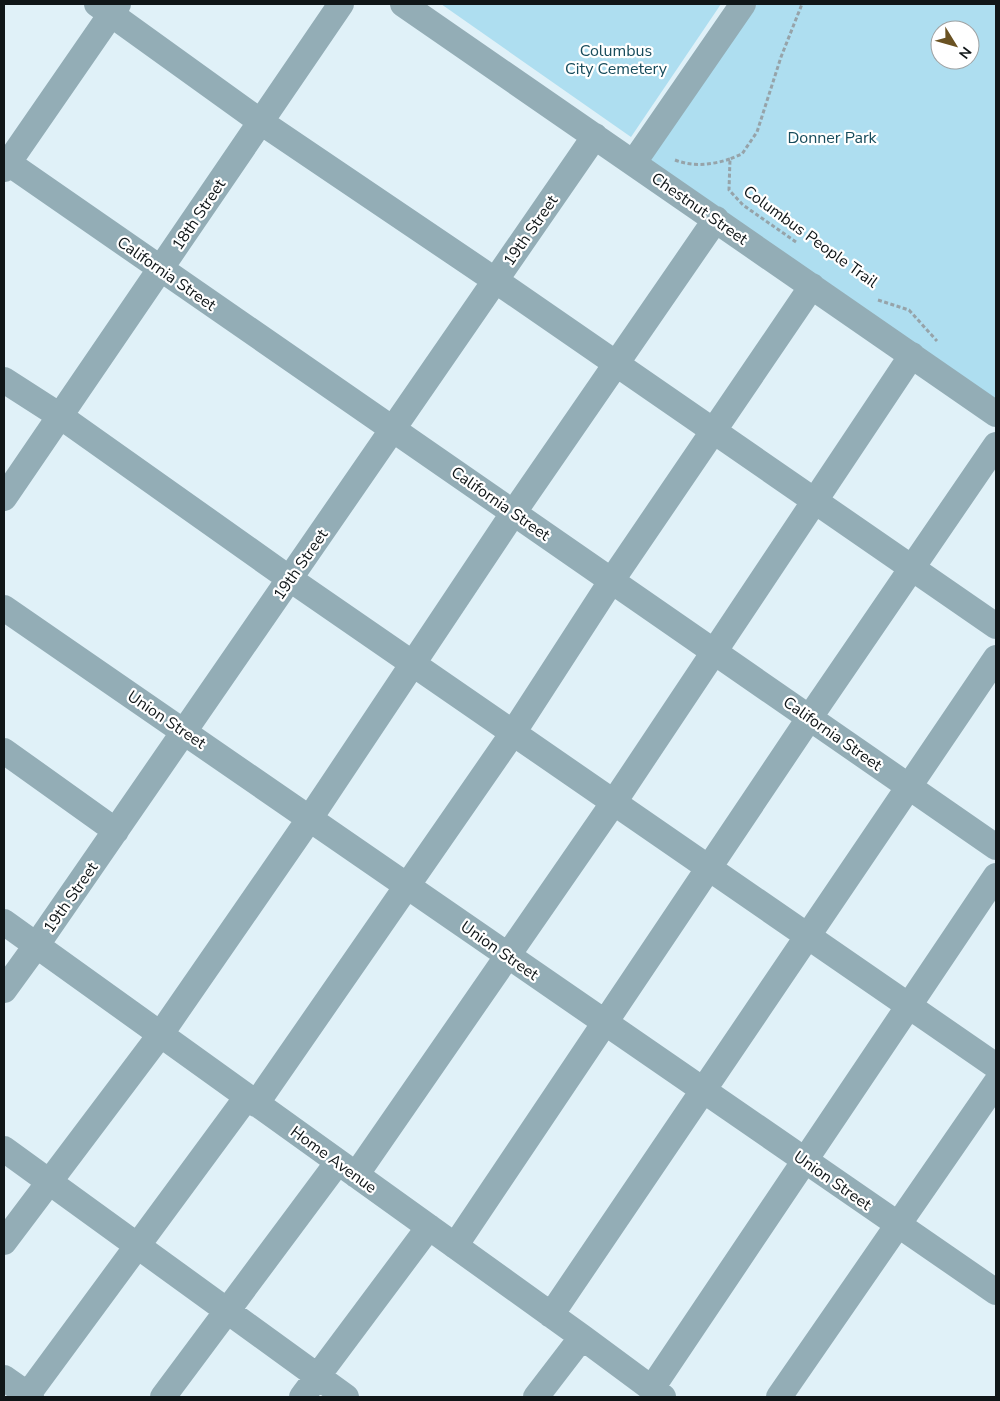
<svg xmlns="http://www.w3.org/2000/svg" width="1000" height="1401" font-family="'Nunito Sans',sans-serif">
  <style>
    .green { fill: #aedef0; fill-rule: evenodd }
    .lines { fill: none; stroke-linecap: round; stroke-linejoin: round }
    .path { stroke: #96a3a9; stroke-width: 3; stroke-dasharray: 4 2.5; stroke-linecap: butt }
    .minor { stroke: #93adb6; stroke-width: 26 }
    .labels { text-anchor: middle; stroke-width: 4.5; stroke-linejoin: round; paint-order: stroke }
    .park-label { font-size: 16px; fill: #174c5c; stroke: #fff }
    .street-label { font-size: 16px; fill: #101618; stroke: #fff }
  </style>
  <rect width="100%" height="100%" fill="#e0f1f8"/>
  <path class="green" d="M 441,4 L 721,4 L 631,137 Z
    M 743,4 L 996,4 L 996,414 L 634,162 ZM 940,30 L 970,30 L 970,60 L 940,60 Z"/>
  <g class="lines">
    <path class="path" d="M 675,160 C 693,167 711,165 730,159
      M 796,242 L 743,205 L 729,190 L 730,159 L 742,154 L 757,132 L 781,57 L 802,4
      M 878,300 L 909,310 L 937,341"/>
    <path class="minor" d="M 97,4 L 261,122 L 505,287 L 996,626
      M 403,4 L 996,414
      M 4,160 L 996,847
      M 634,162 L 743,4
      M 4,169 L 118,4
      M 4,380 L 60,416 L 290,579 L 996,1066
      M 4,498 L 341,4
      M 4,608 L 996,1292
      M 4,751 L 116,831
      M 4,922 L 582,1337 L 663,1397
      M 4,990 L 36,946 L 595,136
      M 256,1104 L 513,733 L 612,580 L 812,286
      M 4,1149 L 346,1397
      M 356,1175 L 614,802 L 912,355
      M 4,1242 L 160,1035 L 310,818 L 514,512 L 716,219
      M 455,1246 L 810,717 L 996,445
      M 551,1315 L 996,658
      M 4,1378 L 31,1397
      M 652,1388 L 996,876
      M 26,1397 L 247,1097
      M 163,1397 L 338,1162
      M 302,1397 L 429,1227
      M 536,1397 L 582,1337
      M 779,1397 L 996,1083"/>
  </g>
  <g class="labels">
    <g class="park-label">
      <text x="616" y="56">Columbus<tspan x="616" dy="18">City Cemetery</tspan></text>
      <text x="832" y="143">Donner Park</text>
    </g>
    <g class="street-label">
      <text transform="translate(700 208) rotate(35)" y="6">Chestnut Street</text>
      <text transform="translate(198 214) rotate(-56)" y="6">18th Street</text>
      <text transform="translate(530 230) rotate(-55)" y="6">19th Street</text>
      <text transform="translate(811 236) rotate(36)" y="6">Columbus People Trail</text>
      <text transform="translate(167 273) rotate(35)" y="6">California Street</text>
      <text transform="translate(501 503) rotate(35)" y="6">California Street</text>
      <text transform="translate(300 564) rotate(-55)" y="6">19th Street</text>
      <text transform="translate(167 719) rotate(34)" y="6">Union Street</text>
      <text transform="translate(833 733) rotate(35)" y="6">California Street</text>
      <text transform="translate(70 897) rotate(-55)" y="6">19th Street</text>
      <text transform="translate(500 950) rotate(35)" y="6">Union Street</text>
      <text transform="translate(334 1159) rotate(36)" y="6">Home Avenue</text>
      <text transform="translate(833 1180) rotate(35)" y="6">Union Street</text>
    </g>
  </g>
  <rect width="1000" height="1401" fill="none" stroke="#101618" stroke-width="10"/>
  <g transform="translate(955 45) rotate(127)"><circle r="24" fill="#ffffff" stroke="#9fa2a3"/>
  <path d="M0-4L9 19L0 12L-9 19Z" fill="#6a5222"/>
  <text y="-8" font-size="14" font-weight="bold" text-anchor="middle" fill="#101618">N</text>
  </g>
</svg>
